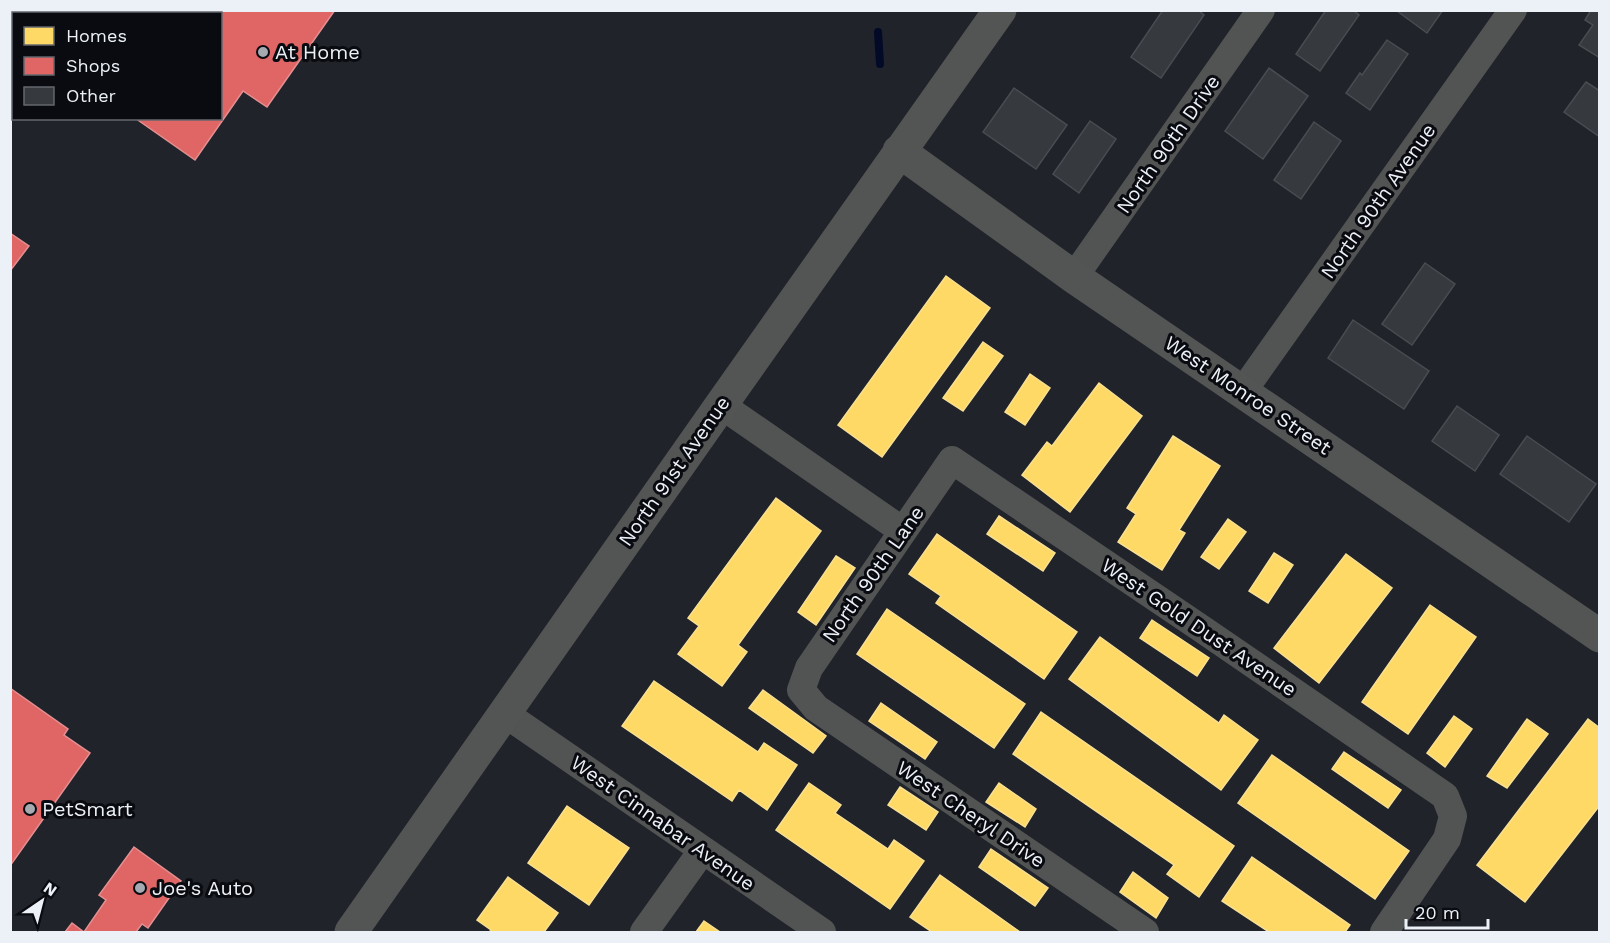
<svg xmlns="http://www.w3.org/2000/svg" width="1610" height="943" font-family="'Work Sans',sans-serif">
  <style>
    .homes { fill: #ffd966; stroke: #f9e092; stroke-width: 1.5 }
    .shops { fill: #e06666; stroke: #e49092; stroke-width: 1.5 }
    .lines { fill: none; stroke-linecap: round; stroke-linejoin: round }
    .stream { stroke: #030a28; stroke-width: 8 }
    .building { fill: #36393e; stroke: #494c51; stroke-width: 1.5 }
    .street { stroke: #525454; stroke-width: 28 }
    .secondary { stroke: #535554; stroke-width: 33 }
    .poi-dot { fill: #a5a9b0; stroke: #090b10; stroke-width: 2 }
    .labels { text-anchor: middle; stroke-width: 6; stroke-linejoin: round; paint-order: stroke }
    .poi-label { font-size: 20px; fill: #ecf1f8; stroke: #090b10; text-anchor: start }
    .street-label { font-size: 20px; fill: #ecf1f8; stroke: #090b10 }
  </style>
  <rect width="100%" height="100%" fill="#202329"/>
  <path class="homes" d="M 946,276 L 990,308 L 882,457 L 838,425 Z
    M 983,342 L 1003,356 L 963,411 L 943,398 Z
    M 1030,374 L 1050,388 L 1025,425 L 1005,412 Z
    M 1099,383 L 1142,416 L 1070,512 L 1022,475 L 1047,442 L 1052,446 Z
    M 1173,436 L 1220,466 L 1179,530 L 1185,533 L 1162,570 L 1118,542 L 1136,514 L 1127,508 Z
    M 776,498 L 821,531 L 738,645 L 747,652 L 722,686 L 678,654 L 699,626 L 688,618 Z
    M 999,516 L 1055,553 L 1043,571 L 987,534 Z
    M 1228,519 L 1246,532 L 1219,569 L 1201,557 Z
    M 937,534 L 1077,632 L 1044,679 L 936,603 L 941,596 L 909,574 Z
    M 1274,553 L 1293,565 L 1268,603 L 1249,591 Z
    M 1346,554 L 1392,588 L 1319,683 L 1274,648 Z
    M 836,556 L 855,568 L 816,625 L 798,612 Z
    M 1430,605 L 1476,637 L 1408,734 L 1362,702 Z
    M 887,609 L 1025,704 L 994,748 L 857,654 Z
    M 1152,620 L 1209,658 L 1197,676 L 1140,638 Z
    M 1100,637 L 1219,723 L 1224,715 L 1258,740 L 1221,790 L 1069,679 Z
    M 654,681 L 758,752 L 764,743 L 797,765 L 767,810 L 739,790 L 732,801 L 622,726 Z
    M 763,690 L 826,736 L 813,753 L 749,708 Z
    M 881,703 L 937,742 L 925,759 L 869,721 Z
    M 1041,712 L 1234,846 L 1199,897 L 1167,874 L 1174,865 L 1013,754 Z
    M 1454,716 L 1472,729 L 1445,767 L 1427,753 Z
    M 1527,719 L 1548,734 L 1507,788 L 1487,776 Z
    M 1588,719 L 1600,728 L 1600,805 L 1525,902 L 1477,865 Z
    M 1344,752 L 1401,790 L 1388,808 L 1332,769 Z
    M 1272,755 L 1409,851 L 1375,899 L 1238,803 Z
    M 809,783 L 841,805 L 835,813 L 888,849 L 894,840 L 924,861 L 890,909 L 776,830 Z
    M 999,783 L 1036,809 L 1025,827 L 986,802 Z
    M 900,787 L 938,812 L 926,830 L 888,805 Z
    M 567,806 L 629,848 L 589,905 L 528,863 Z
    M 991,849 L 1048,888 L 1035,906 L 979,867 Z
    M 1252,857 L 1350,925 L 1345,932 L 1269,932 L 1222,901 Z
    M 1133,872 L 1168,898 L 1156,918 L 1120,892 Z
    M 940,875 L 1020,932 L 932,932 L 910,917 Z
    M 508,877 L 558,913 L 544,932 L 489,932 L 491,930 L 477,920 Z
    M 704,921 L 720,932 L 696,932 Z"/>
  <path class="shops" d="M 70,10 L 335,10 L 267,107 L 243,91 L 195,160 L 135,118 L 220,118 L 220,14 L 75,14 Z
    M 10,233 L 29,246 L 10,271 Z
    M 10,688 L 68,729 L 64,735 L 90,753 L 10,866 Z
    M 134,847 L 181,881 L 148,928 L 142,924 L 136,932 L 65,932 L 72,923 L 84,932 L 106,900 L 99,895 Z"/>
  <g class="lines">
    <path class="stream" d="M 878,32 L 880,64"/>
  </g>
  <path class="building" d="M 1163,10 L 1198,10 L 1204,15 L 1161,78 L 1131,57 Z
    M 1326,10 L 1353,10 L 1359,15 L 1320,71 L 1296,54 Z
    M 1398,10 L 1443,10 L 1427,33 L 1397,11 Z
    M 1591,10 L 1600,10 L 1600,58 L 1579,45 L 1593,25 L 1585,20 Z
    M 1387,40 L 1408,54 L 1370,110 L 1346,93 L 1360,73 L 1362,75 Z
    M 1269,68 L 1308,96 L 1263,159 L 1225,131 Z
    M 1586,82 L 1600,91 L 1600,137 L 1564,112 Z
    M 1014,88 L 1067,125 L 1036,169 L 983,132 Z
    M 1090,121 L 1116,139 L 1079,193 L 1053,174 Z
    M 1314,122 L 1341,141 L 1301,199 L 1274,180 Z
    M 1425,263 L 1455,284 L 1412,345 L 1382,324 Z
    M 1353,320 L 1429,371 L 1404,409 L 1328,358 Z
    M 1457,406 L 1499,435 L 1475,471 L 1432,441 Z
    M 1527,436 L 1596,484 L 1569,522 L 1500,474 Z"/>
  <g class="lines">
    <path class="street" d="M 1074,277 L 1261,10
      M 1243,391 L 1513,10
      M 721,405 L 903,531
      M 504,713 L 822,932
      M 644,932 L 702,851
      M 1145,932 L 816,708 L 801,690 L 809,668 L 952,460 L 1202,629 L 1445,796 L 1453,816 L 1447,839 L 1384,932"/>
    <path class="secondary" d="M 899,151 L 1074,277 L 1600,636
      M 351,932 L 721,405 L 1000,10"/>
  </g>
  <g class="poi-dot">
    <circle cx="263" cy="52" r="6"/>
    <circle cx="30" cy="809" r="6"/>
    <circle cx="140" cy="888" r="6"/>
  </g>
  <g class="labels">
    <g class="poi-label">
      <text x="275" y="59">At Home</text>
      <text x="42" y="816">PetSmart</text>
      <text x="152" y="895">Joe's Auto</text>
    </g>
    <g class="street-label">
      <text transform="translate(1168 144) rotate(-55)" y="7">North 90th Drive</text>
      <text transform="translate(1378 201) rotate(-55)" y="7">North 90th Avenue</text>
      <text transform="translate(1248 395) rotate(34)" y="7">West Monroe Street</text>
      <text transform="translate(674 471) rotate(-55)" y="7">North 91st Avenue</text>
      <text transform="translate(873 574) rotate(-55)" y="7">North 90th Lane</text>
      <text transform="translate(1199 627) rotate(34)" y="7">West Gold Dust Avenue</text>
      <text transform="translate(971 814) rotate(34)" y="7">West Cheryl Drive</text>
      <text transform="translate(663 823) rotate(35)" y="7">West Cinnabar Avenue</text>
    </g>
  </g>
  <rect width="1610" height="943" fill="none" stroke="#ecf1f8" stroke-width="24"/>
  <rect x="12" y="12" width="210" height="108" fill="#090b10" stroke="#64676d" stroke-width="1.5"/>
  <rect x="24" y="27" width="30" height="18" fill="#ffd966" stroke="#64676d" stroke-width="1.5"/>
  <text x="66" y="42" font-size="18" fill="#ecf1f8">Homes</text>
  <rect x="24" y="57" width="30" height="18" fill="#e06666" stroke="#64676d" stroke-width="1.5"/>
  <text x="66" y="72" font-size="18" fill="#ecf1f8">Shops</text>
  <rect x="24" y="87" width="30" height="18" fill="#36393e" stroke="#64676d" stroke-width="1.5"/>
  <text x="66" y="102" font-size="18" fill="#ecf1f8">Other</text>
  <g transform="translate(42 901) rotate(35)" stroke="#090b10" stroke-width="4.5" paint-order="stroke">
  <path d="M0-4.5L10 22L0 15L-10 22Z" fill="#ecf1f8"/>
  <text y="-9" font-size="16" font-weight="bold" text-anchor="middle" fill="#ecf1f8">N</text>
  </g>
  <path d="M1406 919v9h82v-9" fill="none" stroke="#ecf1f8" stroke-width="3"/>
  <text x="1415" y="919" font-size="18" fill="#ecf1f8" stroke="#090b10" stroke-width="4.5" paint-order="stroke">20 m</text>
</svg>
